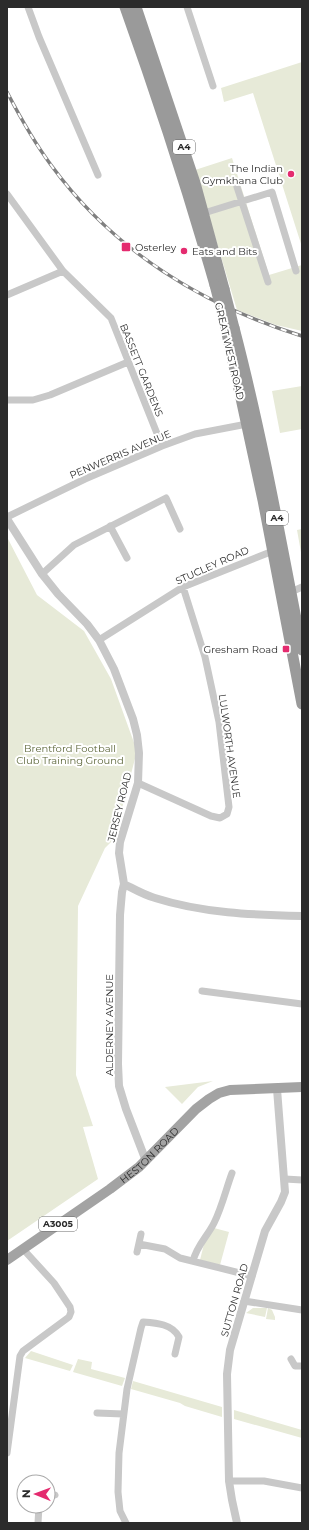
<svg xmlns="http://www.w3.org/2000/svg" width="309" height="1530" font-family="Montserrat,sans-serif">
  <style>
    .green { fill: #e7ead8 }
    .lines { fill: none; stroke-linecap: round; stroke-linejoin: round }
    .minor { stroke: #c8c8c8; stroke-width: 7 }
    .tertiary { stroke: #c8c8c8; stroke-width: 8 }
    .primary { stroke: #a3a3a3; stroke-width: 10 }
    .trunk { stroke: #9a9a9a; stroke-width: 11 }
    .rail-casing { stroke: #808080; stroke-width: 3.5 }
    .rail { stroke: #fff; stroke-width: 2; stroke-dasharray: 6; stroke-linecap: butt }
    .trunk-bridge { stroke: #9a9a9a; stroke-width: 11 }
    .poi-dot { fill: #e42b6f; stroke: #fff; stroke-width: 1.5 }
    .labels { text-anchor: middle; stroke-width: 4; stroke-linejoin: round; paint-order: stroke }
    .shield { fill: #fff; stroke: #6b6b6b; stroke-width: 1 }
    .shield-label { font-size: 9px; font-weight: bold; fill: #2b2b2b }
    .poi-label { font-size: 10px; fill: #2b2b2b; stroke: #fff; text-anchor: end }
    .street-label { font-size: 10px; fill: #2b2b2b; stroke: #fff }
    .park-label { font-size: 10px; fill: #5c6639; stroke: #fff }
  </style>
  <rect width="100%" height="100%" fill="#fff"/>
  <path class="green" d="M 302,62 L 302,247 L 253,93 L 224,102 L 221,88 Z
    M 232,158 L 269,275 L 302,265 L 302,331 L 276,325 L 237,310 L 195,170 Z
    M 302,386 L 302,429 L 280,433 L 272,391 Z
    M 302,529 L 302,558 L 297,530 Z
    M 7,537 L 37,595 L 84,631 L 111,679 L 137,751 L 114,839 L 105,848 L 78,906 L 76,1075 L 93,1126 L 83,1127 L 98,1179 L 7,1241 Z
    M 213,1081 L 198,1087 L 182,1104 L 165,1087 Z
    M 214,1228 L 229,1232 L 220,1265 L 200,1260 L 204,1244 Z
    M 253,1308 L 267,1308 L 265,1317 L 246,1313 Z
    M 268,1308 L 272,1310 L 275,1317 L 275,1320 L 266,1319 Z
    M 31,1351 L 73,1365 L 70,1371 L 25,1358 Z
    M 78,1359 L 92,1362 L 91,1369 L 125,1378 L 122,1386 L 73,1372 Z
    M 133,1381 L 222,1407 L 222,1417 L 185,1406 L 180,1403 L 131,1389 Z
    M 234,1410 L 302,1430 L 302,1438 L 234,1419 Z"/>
  <g class="lines">
    <path class="minor" d="M 28,7 L 39,37 L 98,175
      M 187,7 L 213,86
      M 237,187 L 268,282
      M 7,194 L 63,271 L 111,318 L 162,446
      M 204,213 L 272,192 L 296,271
      M 7,295 L 63,271
      M 7,400 L 33,400 L 50,395 L 128,362
      M 7,517 L 85,479 L 162,446 L 195,434 L 247,424
      M 110,526 L 127,558
      M 42,574 L 74,545 L 166,498 L 180,529
      M 291,592 L 302,587
      M 99,640 L 183,587 L 273,551
      M 138,783 L 211,816 L 220,818 L 227,814 L 229,807 L 219,722 L 205,657 L 183,587
      M 202,991 L 302,1004
      M 285,1179 L 302,1180
      M 139,1244 L 165,1249 L 180,1258 L 252,1276
      M 137,1252 L 141,1234
      M 193,1261 C 197,1245 207,1237 214,1223 C 222,1207 226,1189 232,1173
      M 244,1301 L 302,1310
      M 291,1359 L 295,1366 L 302,1366
      M 97,1413 L 123,1414
      M 7,1453 L 20,1356 L 23,1351 L 69,1317 L 71,1312 L 70,1307 L 54,1283 L 23,1249
      M 229,1481 L 264,1481 L 302,1488
      M 48,1497 L 55,1495
      M 38,1523 L 39,1506
      M 126,1523 L 120,1511 L 118,1492 L 119,1453 L 127,1389 L 141,1328 L 143,1322 C 157,1323 172,1324 179,1337 L 175,1354"/>
    <path class="tertiary" d="M 7,519 L 42,574 L 58,594 L 87,624 L 99,640 L 114,669 L 133,719 L 137,735 L 139,753 L 138,783 L 120,842 L 119,853 L 124,884 C 134,889 144,895 155,898 C 202,913 253,915 302,916
      M 124,884 L 122,892 L 120,915 L 118,1064 L 119,1086 L 126,1109 L 146,1161
      M 237,1523 L 232,1500 L 229,1481 L 227,1374 L 230,1350 L 265,1231 L 281,1202 L 285,1192 L 277,1089"/>
    <path class="primary" id="s1" d="M 7,1260 L 110,1189 L 139,1167 L 196,1109 L 209,1099 L 219,1093 L 230,1090 L 302,1087"/>
    <path class="trunk" d="M 125,7 C 158,99 188,191 215,285
      M 136,7 L 195,183 L 224,289
      M 225,324 L 263,500 L 302,704
      M 234,328 C 262,435 281,542 302,650"/>
    <g class="rail-casing">
      <path id="rail" d="M 7,92 C 20,117 34,142 51,165 C 113,250 202,305 302,336"/>
    </g>
    <use href="#rail" class="rail"/>
    <path class="trunk-bridge" d="M 215,285 L 225,324
      M 224,289 L 234,328"/>
  </g>
  <g class="poi-dot">
    <circle cx="291" cy="174" r="4"/>
    <rect x="121" y="242" width="10" height="10" rx="2"/>
    <circle cx="184" cy="251" r="4"/>
    <rect x="282" y="645" width="8" height="8" rx="2"/>
  </g>
  <g class="labels">
    <g class="shield">
      <rect x="173" y="140" width="22" height="14" rx="3"/>
      <rect x="266" y="511" width="22" height="14" rx="3"/>
      <rect x="39" y="1217" width="38" height="14" rx="3"/>
    </g>
    <g class="shield-label">
      <text x="184" y="150">A4</text>
      <text x="277" y="521">A4</text>
      <text x="58" y="1227">A3005</text>
    </g>
    <g class="poi-label">
      <text x="283" y="172">The Indian<tspan x="283" dy="12">Gymkhana Club</tspan></text>
      <text x="135" y="251" text-anchor="start">Osterley</text>
      <text x="192" y="255" text-anchor="start">Eats and Bits</text>
      <text x="278" y="653">Gresham Road</text>
    </g>
    <g class="street-label">
      <text transform="translate(230 351) rotate(77)" y="4">GREAT WEST ROAD</text>
      <text transform="translate(142 370) rotate(68)" y="4">BASSETT GARDENS</text>
      <text transform="translate(120 454) rotate(-23)" y="4">PENWERRIS AVENUE</text>
      <text transform="translate(212 565) rotate(-24)" y="4">STUCLEY ROAD</text>
      <text transform="translate(230 746) rotate(82)" y="4">LULWORTH AVENUE</text>
      <text transform="translate(119 807) rotate(-76)" y="4">JERSEY ROAD</text>
      <text transform="translate(109 1025) rotate(-90)" y="4">ALDERNEY AVENUE</text>
      <text dy="4" stroke="none"><textPath href="#s1" startOffset="177">HESTON ROAD</textPath></text>
      <text transform="translate(234 1300) rotate(-74)" y="4">SUTTON ROAD</text>
    </g>
    <g class="park-label">
      <text x="70" y="752">Brentford Football<tspan x="70" dy="12">Club Training Ground</tspan></text>
    </g>
  </g>
  <rect width="309" height="1530" fill="none" stroke="#2b2b2b" stroke-width="16"/>
  <g transform="translate(36 1494) rotate(271)"><circle r="19" fill="#ffffff" stroke="#aaaaaa"/>
  <path d="M0-3L7 15L0 10L-7 15Z" fill="#e42b6f"/>
  <text y="-6" font-size="11" font-weight="bold" text-anchor="middle" fill="#2b2b2b">N</text>
  </g>
</svg>
